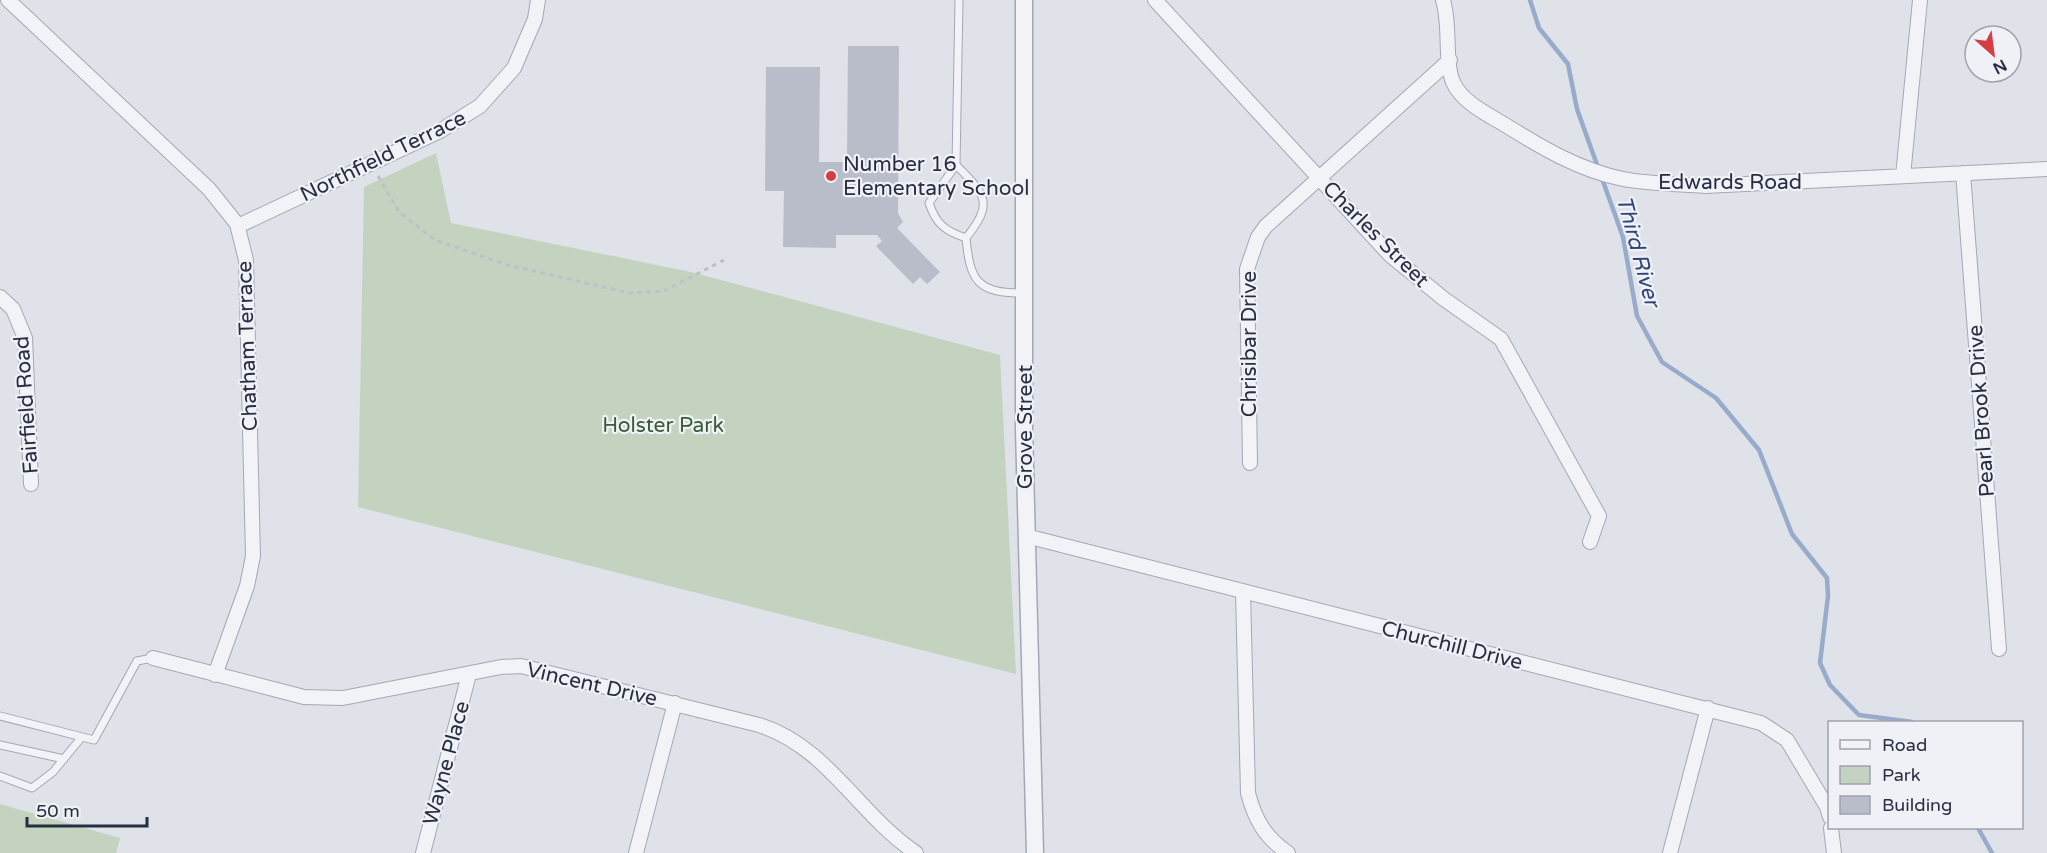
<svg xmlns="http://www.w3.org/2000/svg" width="2047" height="853" font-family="'Varela Round',sans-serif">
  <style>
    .green { fill: #c3d3c0 }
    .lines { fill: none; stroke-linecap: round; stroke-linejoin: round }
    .stream { stroke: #98abcb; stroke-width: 4.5 }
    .building { fill: #b9bdc9 }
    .service-casing { stroke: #a4a8b3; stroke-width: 9 }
    .minor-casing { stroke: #a4a8b3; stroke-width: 16 }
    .tertiary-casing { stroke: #a4a8b3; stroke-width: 19 }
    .path { stroke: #bdc0c8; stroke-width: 3; stroke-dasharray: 4.5 4.5; stroke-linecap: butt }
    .service { stroke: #f2f3f7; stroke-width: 7 }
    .minor { stroke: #f2f3f7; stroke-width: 14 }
    .tertiary { stroke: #f2f3f7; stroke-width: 16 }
    .poi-dot { fill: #d43e43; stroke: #eff1f6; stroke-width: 2 }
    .labels { text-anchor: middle; stroke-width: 4.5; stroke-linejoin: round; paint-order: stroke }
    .street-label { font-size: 21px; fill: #272e41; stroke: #eff1f6 }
    .poi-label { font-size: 21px; fill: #272e41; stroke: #eff1f6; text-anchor: start }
    .park-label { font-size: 21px; fill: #375d34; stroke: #eff1f6 }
    .water-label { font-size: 22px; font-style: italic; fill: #2f4777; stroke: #eff1f6 }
  </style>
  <rect width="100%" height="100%" fill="#dfe2e9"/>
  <path class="green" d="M 436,153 L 451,223 L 691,272 L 1000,355 L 1016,674 L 358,507 L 364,187 Z
    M 0,804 L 120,838 L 116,853 L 0,853 Z"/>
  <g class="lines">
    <path class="stream" d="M 1530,0 L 1539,28 L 1568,64 L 1577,109 L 1623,237 L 1637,316 L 1662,362 L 1716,398 L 1759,450 L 1792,534 L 1827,578 L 1828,596 L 1820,663 L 1830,685 L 1859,715 L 1912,722
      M 1978,828 L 1992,853"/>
  </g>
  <path class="building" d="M 848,46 L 899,46 L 898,213 L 903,222 L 897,228 L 940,272 L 927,284 L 920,277 L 913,284 L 876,246 L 882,241 L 877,235 L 836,235 L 836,248 L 783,247 L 784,191 L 765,191 L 766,67 L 820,67 L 819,162 L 847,162 Z"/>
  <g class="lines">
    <g class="service-casing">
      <path id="service" d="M 959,0 L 956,165 C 986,195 994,203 966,238 C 970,282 978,293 1023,293
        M 956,165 L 929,203 C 936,224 945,231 966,238
        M 0,716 L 94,740 L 137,661 L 153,658
        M 0,745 L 64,759
        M 0,776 L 32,788 L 53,772 L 81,738"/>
    </g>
    <g class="minor-casing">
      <path id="minor" d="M 8,0 L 209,189 L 237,224 L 246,260 L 253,556 L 247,586 L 215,675
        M 1155,0 L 1390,255 L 1444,299 L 1501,339 L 1599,516 L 1590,542
        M 1443,0 C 1451,26 1444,60 1453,82 C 1461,101 1485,113 1502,123 C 1539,146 1578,170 1623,179 C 1650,184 1678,184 1705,186 L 2047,169
        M 1963,173 L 1999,649
        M 1903,176 L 1920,0
        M 238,226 L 440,131 L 480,106 L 514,68 L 535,19 L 538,0
        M 0,297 L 13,309 L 25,338 L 31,484
        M 1250,463 L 1247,269 L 1258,237 L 1266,226 L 1450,60
        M 1026,536 L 1761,723 L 1787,740 L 1827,807 L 1830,817
        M 1243,592 L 1248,793 C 1255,820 1265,837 1288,853
        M 153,658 L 304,697 L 343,698 L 501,667 L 521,666 L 759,725 C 827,746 859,815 916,853
        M 1831,828 L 1834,853
        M 423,853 L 469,674
        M 636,853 L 675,703
        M 1670,853 L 1708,708"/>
    </g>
    <g class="tertiary-casing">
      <path id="tertiary" d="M 1024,0 L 1024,429 L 1035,853"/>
    </g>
    <path class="path" d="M 378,176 L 399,212 L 435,240 L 508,265 L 629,293 L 664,291 L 724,260"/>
    <use href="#service" class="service"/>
    <use href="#minor" class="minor"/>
    <use href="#tertiary" class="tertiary"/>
  </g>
  <circle class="poi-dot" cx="831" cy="176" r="6"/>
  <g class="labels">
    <g class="street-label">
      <text transform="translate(383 156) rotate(-26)" y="7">Northfield Terrace</text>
      <text x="1730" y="189">Edwards Road</text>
      <text transform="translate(1376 234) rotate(45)" y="7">Charles Street</text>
      <text transform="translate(1249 344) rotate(-90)" y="7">Chrisibar Drive</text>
      <text transform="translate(247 346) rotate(-92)" y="7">Chatham Terrace</text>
      <text transform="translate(26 405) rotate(-94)" y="7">Fairfield Road</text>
      <text transform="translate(1981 411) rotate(-94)" y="7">Pearl Brook Drive</text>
      <text transform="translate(1025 427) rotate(-90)" y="7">Grove Street</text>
      <text transform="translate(1452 645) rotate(14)" y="7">Churchill Drive</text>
      <text transform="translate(592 684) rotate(13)" y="7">Vincent Drive</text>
      <text transform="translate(446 763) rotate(-75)" y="7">Wayne Place</text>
    </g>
    <g class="poi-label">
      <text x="843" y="171">Number 16<tspan x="843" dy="24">Elementary School</tspan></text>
    </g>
    <g class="park-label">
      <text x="663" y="432">Holster Park</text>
    </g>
    <g class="water-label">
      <text transform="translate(1639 251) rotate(75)" y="8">Third River</text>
    </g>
  </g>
  <rect x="1828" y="721" width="195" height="108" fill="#eff1f6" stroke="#9fa3ae" stroke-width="1.5"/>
  <rect x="1840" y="740" width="30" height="9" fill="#f2f3f7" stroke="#9fa3ae" stroke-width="1.5"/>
  <text x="1882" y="751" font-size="18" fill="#272e41">Road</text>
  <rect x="1840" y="766" width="30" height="18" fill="#c3d3c0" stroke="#9fa3ae" stroke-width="1.5"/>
  <text x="1882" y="781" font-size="18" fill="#272e41">Park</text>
  <rect x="1840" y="796" width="30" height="18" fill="#b9bdc9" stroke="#9fa3ae" stroke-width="1.5"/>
  <text x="1882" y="811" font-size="18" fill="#272e41">Building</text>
  <g transform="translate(1993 54) rotate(152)"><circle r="28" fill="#eff1f6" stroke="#9fa3ae" stroke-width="1.5"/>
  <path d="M0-4.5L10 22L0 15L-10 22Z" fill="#d43e43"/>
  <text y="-9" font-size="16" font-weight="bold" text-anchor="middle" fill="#272e41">N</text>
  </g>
  <path d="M27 817v9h120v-9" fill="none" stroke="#272e41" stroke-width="3"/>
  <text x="36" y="817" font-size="18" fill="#272e41" stroke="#eff1f6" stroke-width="4.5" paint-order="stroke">50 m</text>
</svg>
